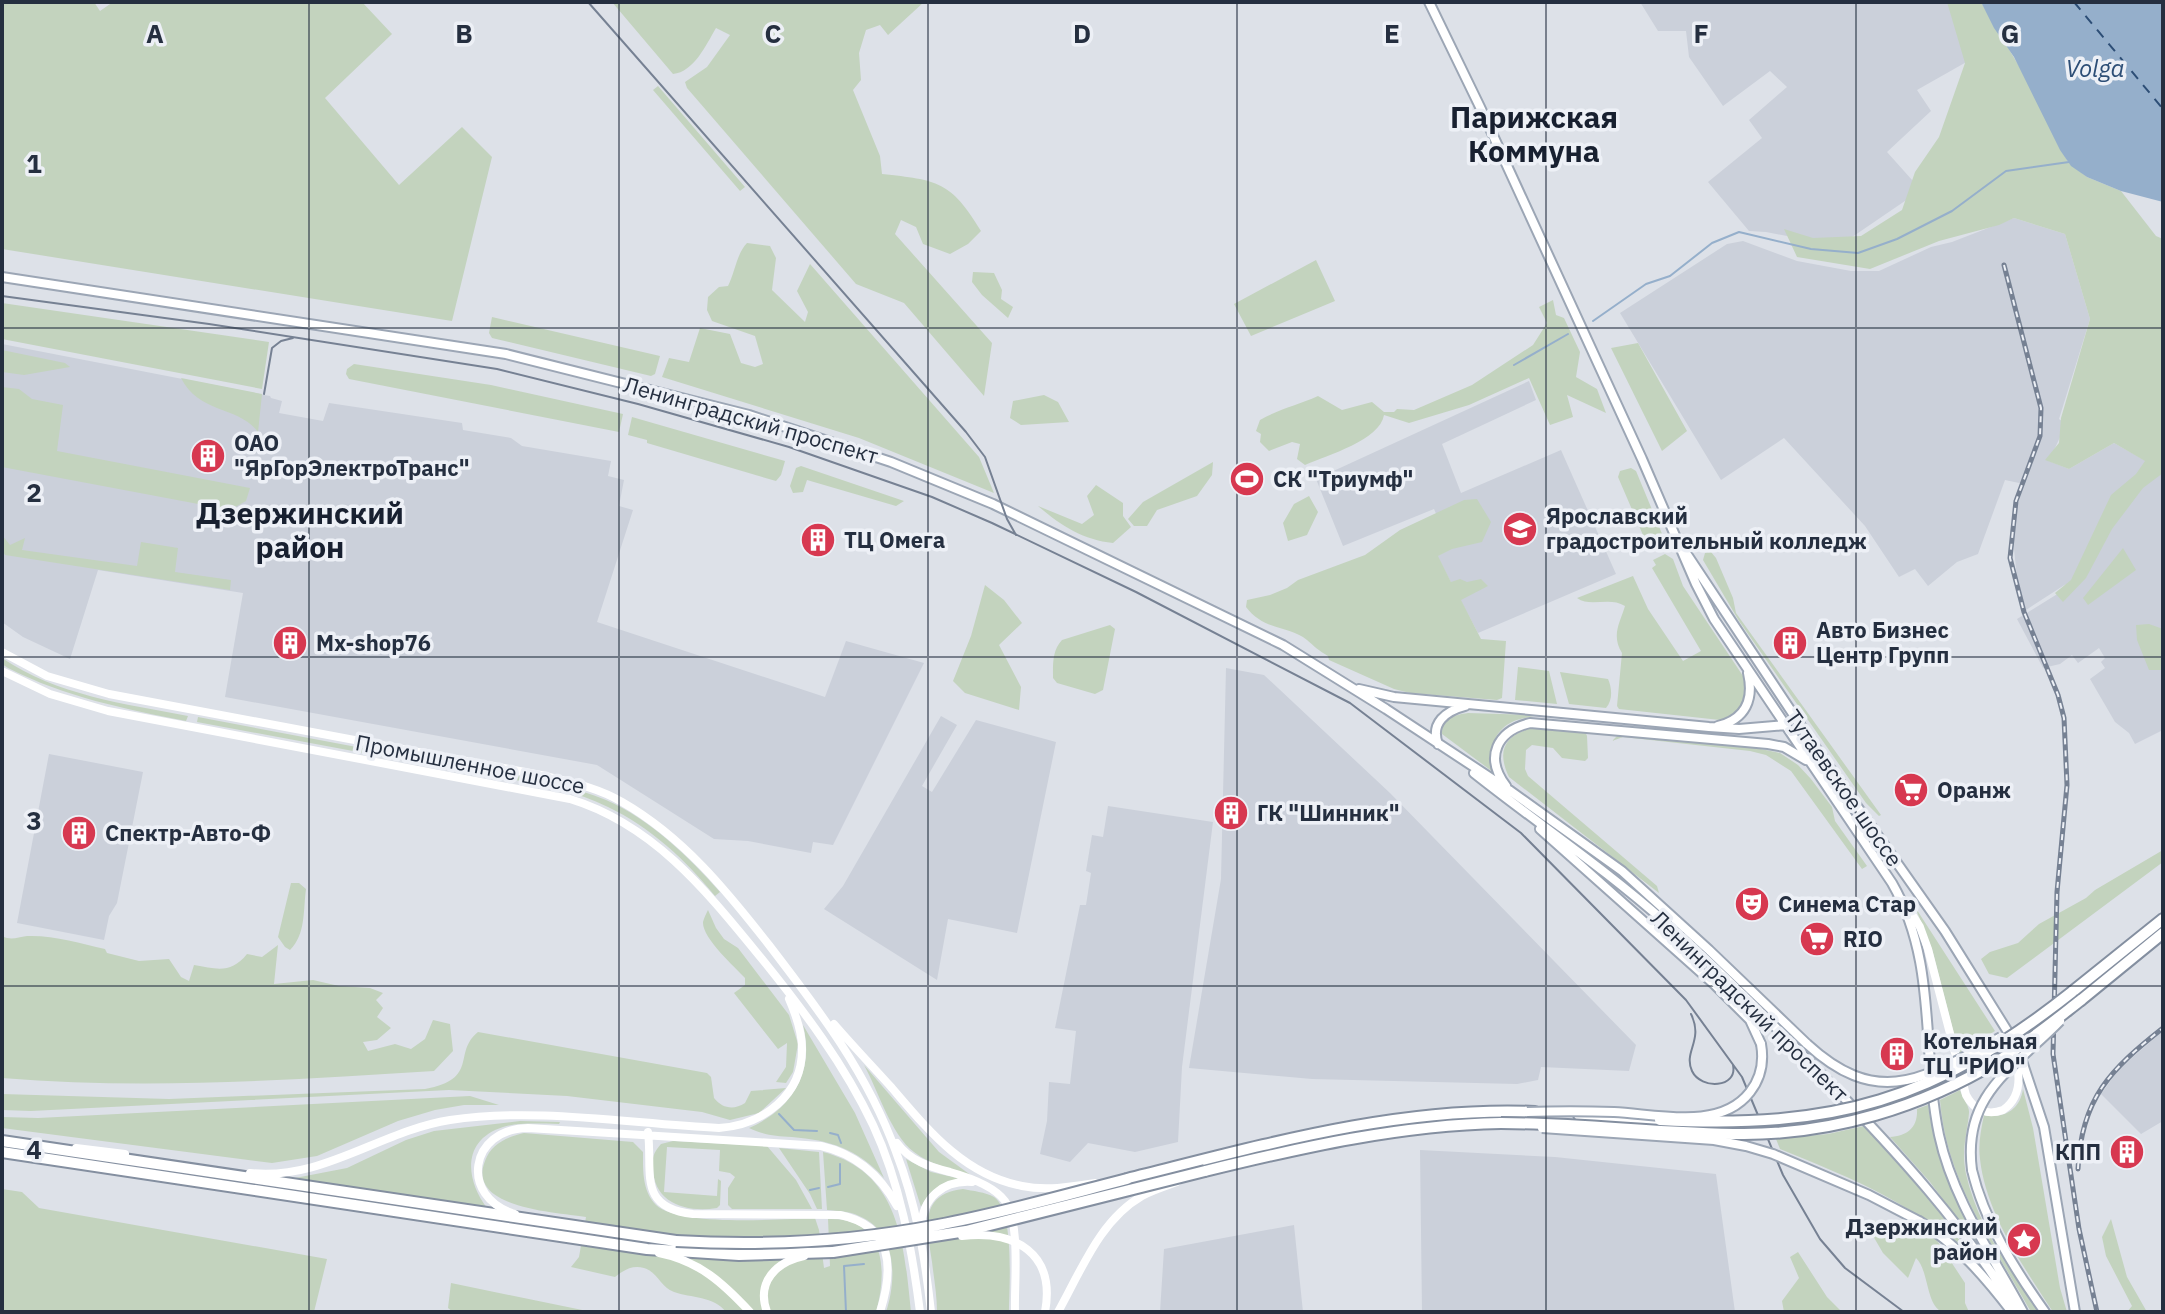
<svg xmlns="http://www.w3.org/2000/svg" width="2165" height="1314" font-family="'IBM Plex Sans',sans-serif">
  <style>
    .built { fill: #cbd0da }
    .green { fill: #c3d3be }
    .water { fill: #95afcb }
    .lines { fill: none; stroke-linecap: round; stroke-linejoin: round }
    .stream { stroke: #95afcb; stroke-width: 2 }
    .ferry { stroke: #2d4e76; stroke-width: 2; stroke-dasharray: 10 8; stroke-linecap: butt }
    .primary-casing { stroke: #9ca6b5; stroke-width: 12 }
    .highway-casing { stroke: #848fa0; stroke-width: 14 }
    .secondary { stroke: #fff; stroke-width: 8 }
    .primary { stroke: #fff; stroke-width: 8 }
    .highway { stroke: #fff; stroke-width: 10 }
    .tram { stroke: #768193; stroke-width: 2 }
    .rail-casing { stroke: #768193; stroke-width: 5 }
    .rail { stroke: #edf0f6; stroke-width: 2; stroke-dasharray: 6; stroke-linecap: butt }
    .primary-bridge-casing { stroke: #9ca6b5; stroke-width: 12; stroke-linecap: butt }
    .highway-bridge-casing { stroke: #848fa0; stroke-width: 14; stroke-linecap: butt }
    .secondary-bridge { stroke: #fff; stroke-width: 8 }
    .primary-bridge { stroke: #fff; stroke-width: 8 }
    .highway-bridge { stroke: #fff; stroke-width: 10 }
    .grid { fill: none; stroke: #252f40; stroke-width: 2; stroke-opacity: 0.55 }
    .labels { text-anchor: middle; stroke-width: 7; stroke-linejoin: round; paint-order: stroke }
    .street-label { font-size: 22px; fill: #252f40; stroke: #edf0f6 }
    .poi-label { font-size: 22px; font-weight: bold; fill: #252f40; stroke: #edf0f6; text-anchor: start }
    .water-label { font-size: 24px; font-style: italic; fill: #2d4e76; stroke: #edf0f6 }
    .district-label { font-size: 30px; font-weight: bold; fill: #182030; stroke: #edf0f6 }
    .grid-label { font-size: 26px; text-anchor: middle; font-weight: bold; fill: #252f40; stroke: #edf0f6; stroke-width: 7; stroke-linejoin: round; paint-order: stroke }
  </style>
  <rect width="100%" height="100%" fill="#dde1e8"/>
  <path class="built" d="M 1640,2 L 1951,2 L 1977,56 L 1917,90 L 1931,111 L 1887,152 L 1921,190 L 1839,246 L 1766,232 L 1749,231 L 1708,182 L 1762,138 L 1749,120 L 1787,87 L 1770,71 L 1723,106 L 1689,57 L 1686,31 L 1658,31 Z
    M 2014,218 L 2065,234 L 2090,319 L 2059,419 L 2066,424 L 2049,461 L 2069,469 L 2114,443 L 2146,461 L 2163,464 L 2163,730 L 2135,744 L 2129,733 L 2115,722 L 2090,679 L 2105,668 L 2101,662 L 2105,658 L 2099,648 L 2078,663 L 2072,655 L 2060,664 L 2043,668 L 2017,619 L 2059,593 L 2066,584 L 2026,610 L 2017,578 L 2013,539 L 2017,507 L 2024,484 L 2005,480 L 1978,554 L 1957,562 L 1928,586 L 1915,569 L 1899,577 L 1865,526 L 1784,438 L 1721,480 L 1620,313 L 1727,244 L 1743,241 L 1797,261 L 1851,271 L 1879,271 L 1931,247 L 1952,242 Z
    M 2,344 L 270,396 L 271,398 L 282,401 L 279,413 L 323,421 L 329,403 L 462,423 L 463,430 L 511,438 L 522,446 L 611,461 L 608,476 L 624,480 L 619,506 L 633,510 L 597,622 L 825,697 L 846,641 L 924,663 L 833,845 L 813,842 L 811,853 L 748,841 L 714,839 L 597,765 L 225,697 L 243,593 L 98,570 L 70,659 L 23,637 L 2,622 Z
    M 1529,381 L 1536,400 L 1442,444 L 1461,493 L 1561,450 L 1616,574 L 1478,633 L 1437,556 L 1451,548 L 1434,509 L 1343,546 L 1316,479 Z
    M 1226,668 L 1264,675 L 1390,793 L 1636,1045 L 1629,1071 L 1541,1067 L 1538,1080 L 1517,1084 L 1312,1079 L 1189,1068 L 1221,879 Z
    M 941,716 L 957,725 L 922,786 L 932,792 L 976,720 L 1056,742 L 1017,933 L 948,919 L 937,980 L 824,909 L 843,886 Z
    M 49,754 L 143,772 L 117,903 L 109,916 L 104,940 L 17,923 Z
    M 1108,806 L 1213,822 L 1182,1067 L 1178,1142 L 1135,1152 L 1088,1143 L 1070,1162 L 1040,1154 L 1047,1121 L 1049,1082 L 1070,1084 L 1076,1031 L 1055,1028 L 1080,905 L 1086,905 L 1091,873 L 1086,871 L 1092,835 L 1103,837 Z
    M 2163,1031 L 2163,1121 L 2141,1134 L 2101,1094 L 2120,1068 Z
    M 1420,1150 L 1555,1157 L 1716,1174 L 1735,1312 L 1422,1312 Z
    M 1294,1225 L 1303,1312 L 1160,1312 L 1164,1249 Z"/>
  <path class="green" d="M 2,2 L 94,2 L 100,11 L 113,2 L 362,2 L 392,34 L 325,98 L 399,185 L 462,127 L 492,157 L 452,321 L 2,249 Z
    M 612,2 L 924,2 L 888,35 L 880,25 L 866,30 L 859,53 L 861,80 L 853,90 L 880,156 L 882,174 C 937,180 951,181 981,231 L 968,244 L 950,254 L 923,244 L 916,227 L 901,220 L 895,234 L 992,343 L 984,396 L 904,303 L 856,284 L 687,88 L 685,82 L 707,67 L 730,35 L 716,28 C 706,45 694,72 673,74 Z
    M 1947,2 L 1981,2 L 2023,73 L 2068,162 L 2087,177 L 2121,191 L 2156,236 L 2163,239 L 2163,473 L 2143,488 L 2112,529 L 2086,578 L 2063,602 L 2055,593 L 2071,580 L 2111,495 L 2136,474 L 2145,461 L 2114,443 L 2069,469 L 2045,460 L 2059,443 L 2061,418 L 2090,319 L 2065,234 L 2014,218 L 1999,225 L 1939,241 L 1870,269 L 1797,257 L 1784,229 L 1813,238 L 1861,236 L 1902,210 L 1915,172 L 1939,137 L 1965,63 Z
    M 658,86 L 745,187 L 740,191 L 653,90 Z
    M 747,243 L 770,246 L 776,258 L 772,290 L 805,322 L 808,312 L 797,291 L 810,264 L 979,457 L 994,493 L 859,438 L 662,377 L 669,358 L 689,362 L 700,328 L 730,334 L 741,363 L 755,367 L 763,364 L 755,336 L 712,321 L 707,310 L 708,297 L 719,287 L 728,286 C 735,272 737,253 747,243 Z
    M 1316,260 L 1335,301 L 1251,336 L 1234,304 Z
    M 973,272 L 994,273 L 1002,290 L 1001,299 L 1013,307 L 1008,318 L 982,295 L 972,282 Z
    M 1553,300 L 1556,315 L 1564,318 L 1580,352 L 1576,377 L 1597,389 L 1606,413 L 1567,395 L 1573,417 L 1550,425 L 1529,378 L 1469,405 L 1409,423 L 1384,415 C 1380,440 1328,455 1305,465 L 1297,459 L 1300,444 L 1292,442 L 1269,451 L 1260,442 L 1261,434 L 1256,431 L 1260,420 C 1279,409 1298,405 1318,396 L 1342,410 L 1372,402 L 1384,412 L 1394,412 L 1397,409 L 1414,410 L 1472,385 L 1533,345 L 1547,323 L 1539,307 Z
    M 2,303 L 269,342 L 262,389 L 2,339 Z
    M 492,317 L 660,356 L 655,374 L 651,376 L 492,338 L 489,333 Z
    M 1638,343 L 1687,431 L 1662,451 L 1611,348 Z
    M 2,350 L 65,363 L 70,367 L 24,375 L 2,372 Z
    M 354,364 L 491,385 L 623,414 L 619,432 L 349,379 L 346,374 L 347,369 Z
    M 181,378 L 262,394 L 258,432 C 239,406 199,414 181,378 Z
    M 2,387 L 19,389 L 32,399 L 63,405 L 57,451 L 250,488 L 246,501 L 230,510 L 2,467 Z
    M 1044,395 L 1058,402 L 1069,422 L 1021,425 L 1010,418 L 1013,401 Z
    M 632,417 L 785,461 L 781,475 L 776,481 L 647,443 L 647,440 L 628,435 Z
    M 1213,462 L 1212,475 L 1197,496 L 1157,510 L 1147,526 L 1134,526 L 1128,519 L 1143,502 Z
    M 801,466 L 904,501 L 896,506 L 807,480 L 803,492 L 793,493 L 790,486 L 796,468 Z
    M 1631,468 L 1636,471 L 1665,541 L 1660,547 L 1652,551 L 1649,549 L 1618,477 L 1620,471 Z
    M 1096,485 L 1123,503 L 1123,516 L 1131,527 L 1113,543 C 1083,540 1060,525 1038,506 L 1082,524 L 1094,515 L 1087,496 Z
    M 1309,496 L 1318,512 L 1307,535 L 1288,541 L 1283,523 L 1294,504 Z
    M 1477,499 L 1491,522 L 1482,542 L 1452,549 L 1438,556 L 1451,582 L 1460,579 L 1467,582 L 1481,579 L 1488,586 L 1461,600 L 1481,639 L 1506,641 L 1502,698 L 1497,700 L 1410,693 L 1394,689 L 1329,660 L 1328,656 C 1319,651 1314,646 1307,640 C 1290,626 1264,631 1246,607 L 1247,600 L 1270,595 L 1287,588 L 1298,580 L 1365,555 L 1400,530 L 1464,500 Z
    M 2,535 L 10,545 L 25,538 L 22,550 L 137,566 L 141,542 L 178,548 L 175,572 L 231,580 L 230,590 L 5,555 L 2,550 Z
    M 2123,548 L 2136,570 L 2088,605 L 2083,598 Z
    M 1711,552 L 1716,558 L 1733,598 L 1736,613 L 1881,815 L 1879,816 L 1866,803 L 1739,621 L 1703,560 L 1705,553 Z
    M 1665,554 L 1673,559 L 1683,586 L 1745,679 C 1747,701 1742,713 1720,720 L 1619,709 L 1617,706 L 1622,653 C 1611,635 1620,623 1625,606 C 1609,596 1591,608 1577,598 L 1633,576 L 1648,609 L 1683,661 L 1701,651 L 1652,568 L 1656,565 L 1653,560 Z
    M 985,585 L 1004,600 L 1022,623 L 999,645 L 1021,687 L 1019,710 L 965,693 L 953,681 L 971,636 Z
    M 2149,624 L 2163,629 L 2163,670 L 2149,670 L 2137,640 L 2136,625 Z
    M 1110,625 L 1115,629 L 1103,690 L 1095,694 L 1057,683 L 1053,678 C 1053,664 1052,651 1062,640 Z
    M 2,658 C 56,695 125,704 188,716 L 186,721 C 125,709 65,697 8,668 L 2,664 Z
    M 1518,667 L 1549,671 L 1557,704 L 1515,700 Z
    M 1560,672 L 1608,679 C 1612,688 1613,700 1606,708 L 1569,704 Z
    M 1468,713 L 1536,715 C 1529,718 1519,718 1512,722 C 1492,732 1489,752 1493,772 L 1442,734 C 1442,718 1454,715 1468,713 Z
    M 198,717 C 282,733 367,749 451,764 C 502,774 557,780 606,800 C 650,819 689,857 720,892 L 715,896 C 686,860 650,827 608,807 C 562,784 505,779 455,770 C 369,754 283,738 197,722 Z
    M 1537,727 L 1585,731 L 1587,736 L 1588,758 L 1585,761 L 1562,758 L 1553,748 L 1532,745 L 1526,750 L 1525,769 L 1528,776 L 1657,886 L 1659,893 L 1509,777 C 1495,748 1507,733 1537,727 Z
    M 1624,734 L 1737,744 L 1780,753 L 1798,765 L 1811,779 L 1832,807 L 1835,821 L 1867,866 L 1862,869 L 1791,771 L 1766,755 L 1750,751 L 1623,737 L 1612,741 L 1618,735 Z
    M 2163,850 L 2163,862 L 2007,978 L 1989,974 L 1981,959 L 1990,952 L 2018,943 L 2039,924 L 2086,898 L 2095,890 Z
    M 291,883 L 299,883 L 306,889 C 303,911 306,934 290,950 L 285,947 L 278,937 Z
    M 1915,907 L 1995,1031 L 1959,1053 L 1932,949 Z
    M 708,910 L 716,928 L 724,939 L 738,948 L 789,1015 L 798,1044 L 793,1072 L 786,1083 L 776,1082 L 786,1067 L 787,1043 L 778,1049 L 734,993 L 745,985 L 745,978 C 735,967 702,938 703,922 C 704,918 706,914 708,910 Z
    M 2,936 C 12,941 17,937 27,936 C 53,935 80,943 105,949 L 107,953 L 139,961 L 169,959 L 181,977 L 189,981 L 194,965 C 217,969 231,974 247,954 L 262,957 L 278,945 L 274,984 L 313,980 L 339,986 L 370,988 L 383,993 L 376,1000 L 383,1008 L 377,1017 L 391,1028 L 377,1040 L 363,1042 L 368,1051 L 395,1044 L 411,1049 L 425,1039 L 433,1020 L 450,1024 L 453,1051 L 434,1071 C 290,1080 146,1090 2,1078 Z
    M 803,1025 L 855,1113 L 884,1178 C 858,1149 829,1140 792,1137 C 775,1136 764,1135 749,1128 C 792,1109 815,1072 803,1025 Z
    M 478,1032 L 707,1073 L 711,1077 L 714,1098 C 723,1109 734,1110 745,1103 L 751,1091 L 786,1088 L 759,1113 L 730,1120 L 702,1112 L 567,1096 L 449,1090 L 31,1111 L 2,1110 L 2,1094 L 169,1099 L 425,1089 C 480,1079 452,1053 478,1032 Z
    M 864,1065 L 939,1152 L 972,1176 C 953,1169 930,1165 914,1152 C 891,1135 878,1090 864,1065 Z
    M 2023,1089 L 2033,1128 L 2060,1288 L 2067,1312 L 2053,1312 C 2024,1267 1986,1214 1980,1159 C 1978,1144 1981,1130 1984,1115 C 2004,1119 2020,1110 2023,1089 Z
    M 1960,1090 C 1962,1097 1970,1107 1969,1113 C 1967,1136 1961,1149 1966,1174 C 1977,1224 2010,1271 2039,1312 L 2031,1312 C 1993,1244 1946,1181 1940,1100 Z
    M 470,1096 L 499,1105 L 464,1105 L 435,1110 L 398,1121 L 317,1156 L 272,1163 L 2,1128 L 2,1117 L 38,1118 Z
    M 1928,1105 C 1936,1161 1958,1206 1984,1255 L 1930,1182 L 1890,1137 C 1907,1136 1918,1128 1917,1109 Z
    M 520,1121 L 560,1122 L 559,1124 C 541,1124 520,1122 503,1127 C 462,1140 465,1179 487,1208 L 295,1178 L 347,1168 L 406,1140 L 434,1131 Z
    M 1864,1126 L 1931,1201 L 1977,1264 C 1914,1202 1860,1182 1780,1149 L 1776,1139 L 1828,1134 Z
    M 524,1133 L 633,1142 L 643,1152 C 643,1170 642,1191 656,1205 C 680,1227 780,1219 815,1218 L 819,1230 L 824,1268 L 830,1266 L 828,1219 C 885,1217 888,1270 876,1312 L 726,1312 C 714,1296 691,1298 674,1292 C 660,1287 658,1272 644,1268 C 632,1265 624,1270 615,1277 L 571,1267 L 579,1257 L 586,1217 C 558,1212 466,1209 485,1161 C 491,1144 507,1137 524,1133 Z
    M 673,1141 L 767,1146 L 796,1180 L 812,1209 L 732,1209 L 728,1205 L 728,1188 L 735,1177 L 730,1173 L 719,1171 L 720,1150 L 667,1147 L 664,1192 L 717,1196 L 718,1179 L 721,1181 L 720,1205 L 717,1208 C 686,1213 653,1203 653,1167 C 652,1157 654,1152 661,1144 Z
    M 779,1148 L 819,1152 L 822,1209 L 817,1209 L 810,1194 Z
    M 823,1152 C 901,1172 904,1246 911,1312 L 886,1312 C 897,1279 897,1231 859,1216 C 849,1211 838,1211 827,1210 Z
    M 906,1159 L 931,1172 L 961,1179 C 942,1181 929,1190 921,1207 Z
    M 2,1189 L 22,1192 L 39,1208 L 327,1259 L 314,1312 L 2,1312 Z
    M 963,1189 C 973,1191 985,1192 994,1197 C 1015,1211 1009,1288 1009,1312 L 937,1312 C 937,1295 934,1279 932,1262 C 927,1229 918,1194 963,1189 Z
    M 2111,1219 L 2127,1277 L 2147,1312 L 2127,1312 L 2132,1306 L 2106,1256 L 2102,1237 Z
    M 1874,1221 L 1915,1224 L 1936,1239 L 1965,1283 L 1965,1303 L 1969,1312 C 1961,1312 1950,1314 1943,1312 C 1926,1307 1929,1270 1916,1258 L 1908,1278 L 1883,1253 L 1869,1229 Z
    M 1798,1252 L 1827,1297 L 1842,1312 L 1784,1312 L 1782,1301 L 1799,1278 L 1790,1257 Z
    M 451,1283 L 592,1312 L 453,1312 L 448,1308 Z"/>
  <path class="water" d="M 1981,2 L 2163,2 L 2163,202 L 2121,191 L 2087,177 L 2071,166 L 2060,150 L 2014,57 L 1994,28 Z"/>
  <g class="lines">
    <path class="stream" d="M 1593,321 L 1646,284 L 1670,276 L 1712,243 L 1739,232 L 1811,249 L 1858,253 L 1897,239 L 1952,211 L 2006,171 L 2069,162
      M 1514,365 L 1568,334
      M 779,1114 L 794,1130 L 817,1131
      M 830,1133 L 838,1135 L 841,1143
      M 828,1187 L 840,1184 L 840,1164
      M 810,1190 L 819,1188
      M 846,1312 L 844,1266 L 864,1264"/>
    <path class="ferry" d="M 2074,2 L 2163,109"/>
    <g class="primary-casing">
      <path id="primary" d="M 1429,2 L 1480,107 L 1642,459 L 1696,584 L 1714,619 L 1892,883 C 1938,963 1921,1049 1939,1135 C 1953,1200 1992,1254 2023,1312
        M 2,277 L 506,354 L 749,415 L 891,462 L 993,504 L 1283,645 L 1386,709 L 1509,790 L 1622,871 L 1709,950 L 1807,1044
        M 1686,553 L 1811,741 L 1945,931 L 2013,1040
        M 1359,689 L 1394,697 L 1709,727 L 1739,729 L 1786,725
        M 1718,726 C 1746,719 1754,699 1748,673
        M 1438,744 C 1430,723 1446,711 1465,706
        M 1474,773 C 1537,823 1604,868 1665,922 C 1721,971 1774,1025 1825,1078 C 1896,1151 1964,1225 2017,1312
        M 1506,786 C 1484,757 1497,731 1530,723 L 1768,744 L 1784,747 L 1806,760
        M 1540,829 L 1714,984 L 1750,1020 L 1761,1044
        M 2019,1052 L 2044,1127 L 2075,1312
        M 1972,1170 C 1984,1221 2015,1270 2045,1312
        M 1919,1221 C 1957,1244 1985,1277 2012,1312"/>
    </g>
    <g class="highway-casing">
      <path id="highway" d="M 2072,992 L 2163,919
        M 2081,1000 L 2163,933
        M 1579,1115 L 1658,1120
        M 2,1141 L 676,1241
        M 2,1152 L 647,1249 L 739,1255 L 833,1252
        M 1205,1171 C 1303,1147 1400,1125 1501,1123
        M 1127,1179 C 1260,1146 1396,1106 1535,1112"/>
    </g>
    <path class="secondary" d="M 2,652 L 47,676 L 109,694 L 541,775 C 569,782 597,787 622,802 C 683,837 726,890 769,945 C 819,1010 868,1074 896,1152 C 916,1203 925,1257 931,1312
      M 2,671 L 50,694 L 108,711 L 570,799 C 655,825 708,893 762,959 C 804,1011 844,1064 873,1125 C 900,1183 912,1249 920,1312
      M 1903,900 L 1920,927 L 1928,949 L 1966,1095 C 1974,1110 1987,1116 2003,1110 C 2029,1092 2016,1059 2009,1034
      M 834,1024 C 853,1046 873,1067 892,1088 C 928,1130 964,1175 1022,1186 C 1046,1191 1070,1187 1095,1183
      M 648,1132 C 653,1172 637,1208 693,1214 L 840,1215 C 893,1226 894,1268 880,1312
      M 897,1143 C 910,1161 930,1167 950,1172 C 968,1177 994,1186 1005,1201 C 1021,1224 1014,1284 1015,1312
      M 76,1148 L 125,1154
      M 250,1173 C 323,1181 380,1131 450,1120 C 538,1107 631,1124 719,1128 C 763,1125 803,1095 802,1048 C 802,1031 796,1015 789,999
      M 515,1214 C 459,1197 469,1129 528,1128 L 821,1146 C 856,1154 880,1175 897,1206
      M 921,1228 C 922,1198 943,1180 972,1182
      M 659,1253 C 699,1261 723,1283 750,1312
      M 767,1312 C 756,1282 776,1262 804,1256
      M 1058,1312 C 1081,1271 1100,1220 1142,1196 C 1153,1190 1166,1186 1177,1182"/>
    <use href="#primary" class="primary"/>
    <use href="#highway" class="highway"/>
    <path class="tram" d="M 588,2 L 966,432 L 985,457 L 1007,519 L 1016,535
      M 2,296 L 209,324 L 497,369 L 638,404 L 789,447 L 932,497 L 992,523 L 1136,592 L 1350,703 L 1521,833 L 1686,1000 L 1742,1077 L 1783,1175 L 1820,1239 L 1845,1268 L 1904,1312
      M 264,394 L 272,348 L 281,341 L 293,338
      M 1691,1014 C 1704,1041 1683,1051 1692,1071 C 1701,1090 1738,1088 1733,1065"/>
    <g class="rail-casing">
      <path id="rail" d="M 2004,265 L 2041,408 L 2040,436 L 2016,501 L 2010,558 L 2024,612 L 2058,695 L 2064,718 L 2067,785 L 2057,892 L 2053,1054 L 2079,1229 L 2097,1312
        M 2078,1169 C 2081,1098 2111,1069 2163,1028"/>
    </g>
    <use href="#rail" class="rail"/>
    <g class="primary-bridge-casing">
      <path id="primary-bridge" d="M 1807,1044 C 1880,1111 1926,1077 2001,1037
        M 1527,1112 C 1556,1111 1585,1111 1614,1112 C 1657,1114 1720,1131 1750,1092 C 1761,1078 1764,1061 1761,1044
        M 1542,1128 L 1714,1140 L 1746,1146 L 1773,1154 L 1869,1195 L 1919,1221
        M 1972,1170 C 1962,1094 2014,1068 2060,1021"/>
    </g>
    <g class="highway-bridge-casing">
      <path id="highway-bridge" d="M 1660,1120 C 1835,1129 1934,1101 2072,992
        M 1501,1123 C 1582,1123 1663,1134 1744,1134 C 1833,1134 1922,1107 1998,1061 C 2027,1043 2054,1021 2081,1000
        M 676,1241 C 764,1246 851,1242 938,1225 C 1002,1213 1065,1195 1127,1179
        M 833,1252 L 966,1231 L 1205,1171"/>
    </g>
    <path class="secondary-bridge" d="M 962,1236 C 1015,1230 1056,1253 1045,1312"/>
    <use href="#primary-bridge" class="primary-bridge"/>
    <use href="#highway-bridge" class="highway-bridge"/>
  </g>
  <path class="grid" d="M 309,2 L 309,1312M 619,2 L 619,1312M 928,2 L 928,1312M 1237,2 L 1237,1312M 1546,2 L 1546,1312M 1856,2 L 1856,1312M 2,328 L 2163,328M 2,657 L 2163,657M 2,986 L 2163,986"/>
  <defs>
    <g id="building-disc" transform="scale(1.8)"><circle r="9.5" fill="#d73850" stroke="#edf0f6"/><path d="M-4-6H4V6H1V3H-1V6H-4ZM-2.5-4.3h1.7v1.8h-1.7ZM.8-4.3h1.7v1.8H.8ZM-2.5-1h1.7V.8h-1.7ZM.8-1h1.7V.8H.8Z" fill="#fff"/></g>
    <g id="stadium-disc" transform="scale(1.8)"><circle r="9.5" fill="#d73850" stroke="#edf0f6"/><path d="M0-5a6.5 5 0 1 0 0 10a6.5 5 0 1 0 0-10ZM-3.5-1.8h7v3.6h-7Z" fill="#fff"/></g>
    <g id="university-disc" transform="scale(1.8)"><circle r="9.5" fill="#d73850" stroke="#edf0f6"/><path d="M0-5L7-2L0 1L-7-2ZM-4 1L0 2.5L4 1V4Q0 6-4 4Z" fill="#fff"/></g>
    <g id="supermarket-disc" transform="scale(1.8)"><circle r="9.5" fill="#d73850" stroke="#edf0f6"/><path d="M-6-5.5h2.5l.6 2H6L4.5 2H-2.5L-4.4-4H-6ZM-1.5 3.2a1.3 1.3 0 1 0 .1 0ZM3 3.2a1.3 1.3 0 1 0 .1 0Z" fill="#fff"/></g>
    <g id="theatre-disc" transform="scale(1.8)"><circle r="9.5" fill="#d73850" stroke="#edf0f6"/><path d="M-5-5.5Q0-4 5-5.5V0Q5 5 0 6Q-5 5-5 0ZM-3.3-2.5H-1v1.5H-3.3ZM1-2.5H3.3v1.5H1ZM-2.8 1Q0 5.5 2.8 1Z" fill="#fff"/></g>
    <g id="sight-disc" transform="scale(1.8)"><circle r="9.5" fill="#d73850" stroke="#edf0f6"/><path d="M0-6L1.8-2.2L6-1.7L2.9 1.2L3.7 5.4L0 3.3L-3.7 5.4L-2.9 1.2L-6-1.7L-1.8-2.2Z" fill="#fff"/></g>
  </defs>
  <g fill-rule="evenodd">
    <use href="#building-disc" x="208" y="456"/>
    <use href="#stadium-disc" x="1247" y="479"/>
    <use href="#university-disc" x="1520" y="529"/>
    <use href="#building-disc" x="818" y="540"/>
    <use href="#building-disc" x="290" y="643"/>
    <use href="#building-disc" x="1790" y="643"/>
    <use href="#supermarket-disc" x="1911" y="790"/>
    <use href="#building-disc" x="1231" y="813"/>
    <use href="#building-disc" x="79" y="833"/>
    <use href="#theatre-disc" x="1752" y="904"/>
    <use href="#supermarket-disc" x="1817" y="939"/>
    <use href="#building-disc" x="1897" y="1054"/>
    <use href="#building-disc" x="2127" y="1152"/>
    <use href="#sight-disc" x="2024" y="1240"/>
  </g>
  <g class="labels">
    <g class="street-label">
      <text transform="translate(751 420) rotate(16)" y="8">Ленинградский проспект</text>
      <text transform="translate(470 764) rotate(11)" y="8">Промышленное шоссе</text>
      <text transform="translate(1844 788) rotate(55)" y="8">Тутаевское шоссе</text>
      <text transform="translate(1750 1006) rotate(44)" y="8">Ленинградский проспект</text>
    </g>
    <g class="poi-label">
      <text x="234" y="451">ОАО<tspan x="234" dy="25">"ЯрГорЭлектроТранс"</tspan></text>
      <text x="1273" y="487">СК "Триумф"</text>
      <text x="1546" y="524">Ярославский<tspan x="1546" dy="25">градостроительный колледж</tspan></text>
      <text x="844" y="548">ТЦ Омега</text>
      <text x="1816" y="638">Авто Бизнес<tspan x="1816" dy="25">Центр Групп</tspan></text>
      <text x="316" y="651">Mx-shop76</text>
      <text x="1937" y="798">Оранж</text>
      <text x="1257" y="821">ГК "Шинник"</text>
      <text x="105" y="841">Спектр-Авто-Ф</text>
      <text x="1778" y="912">Синема Стар</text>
      <text x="1843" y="947">RIO</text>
      <text x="1923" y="1049">Котельная<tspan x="1923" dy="25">ТЦ "РИО"</tspan></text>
      <text x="2101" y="1160" text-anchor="end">КПП</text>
      <text x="1998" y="1235" text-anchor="end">Дзержинский<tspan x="1998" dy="25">район</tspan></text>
    </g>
    <g class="water-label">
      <text x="2095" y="77">Volga</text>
    </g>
    <g class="district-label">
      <text x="1534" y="128">Парижская<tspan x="1534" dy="34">Коммуна</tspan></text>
      <text x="300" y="524">Дзержинский<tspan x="300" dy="34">район</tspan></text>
    </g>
  </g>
  <g class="grid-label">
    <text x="155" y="43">A</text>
    <text x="464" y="43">B</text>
    <text x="773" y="43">C</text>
    <text x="1082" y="43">D</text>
    <text x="1392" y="43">E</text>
    <text x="1701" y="43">F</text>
    <text x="2010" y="43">G</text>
    <text x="34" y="173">1</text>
    <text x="34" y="502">2</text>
    <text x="34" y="830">3</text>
    <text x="34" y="1159">4</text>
  </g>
  <rect width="2165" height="1314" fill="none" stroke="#252f40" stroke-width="8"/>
</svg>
